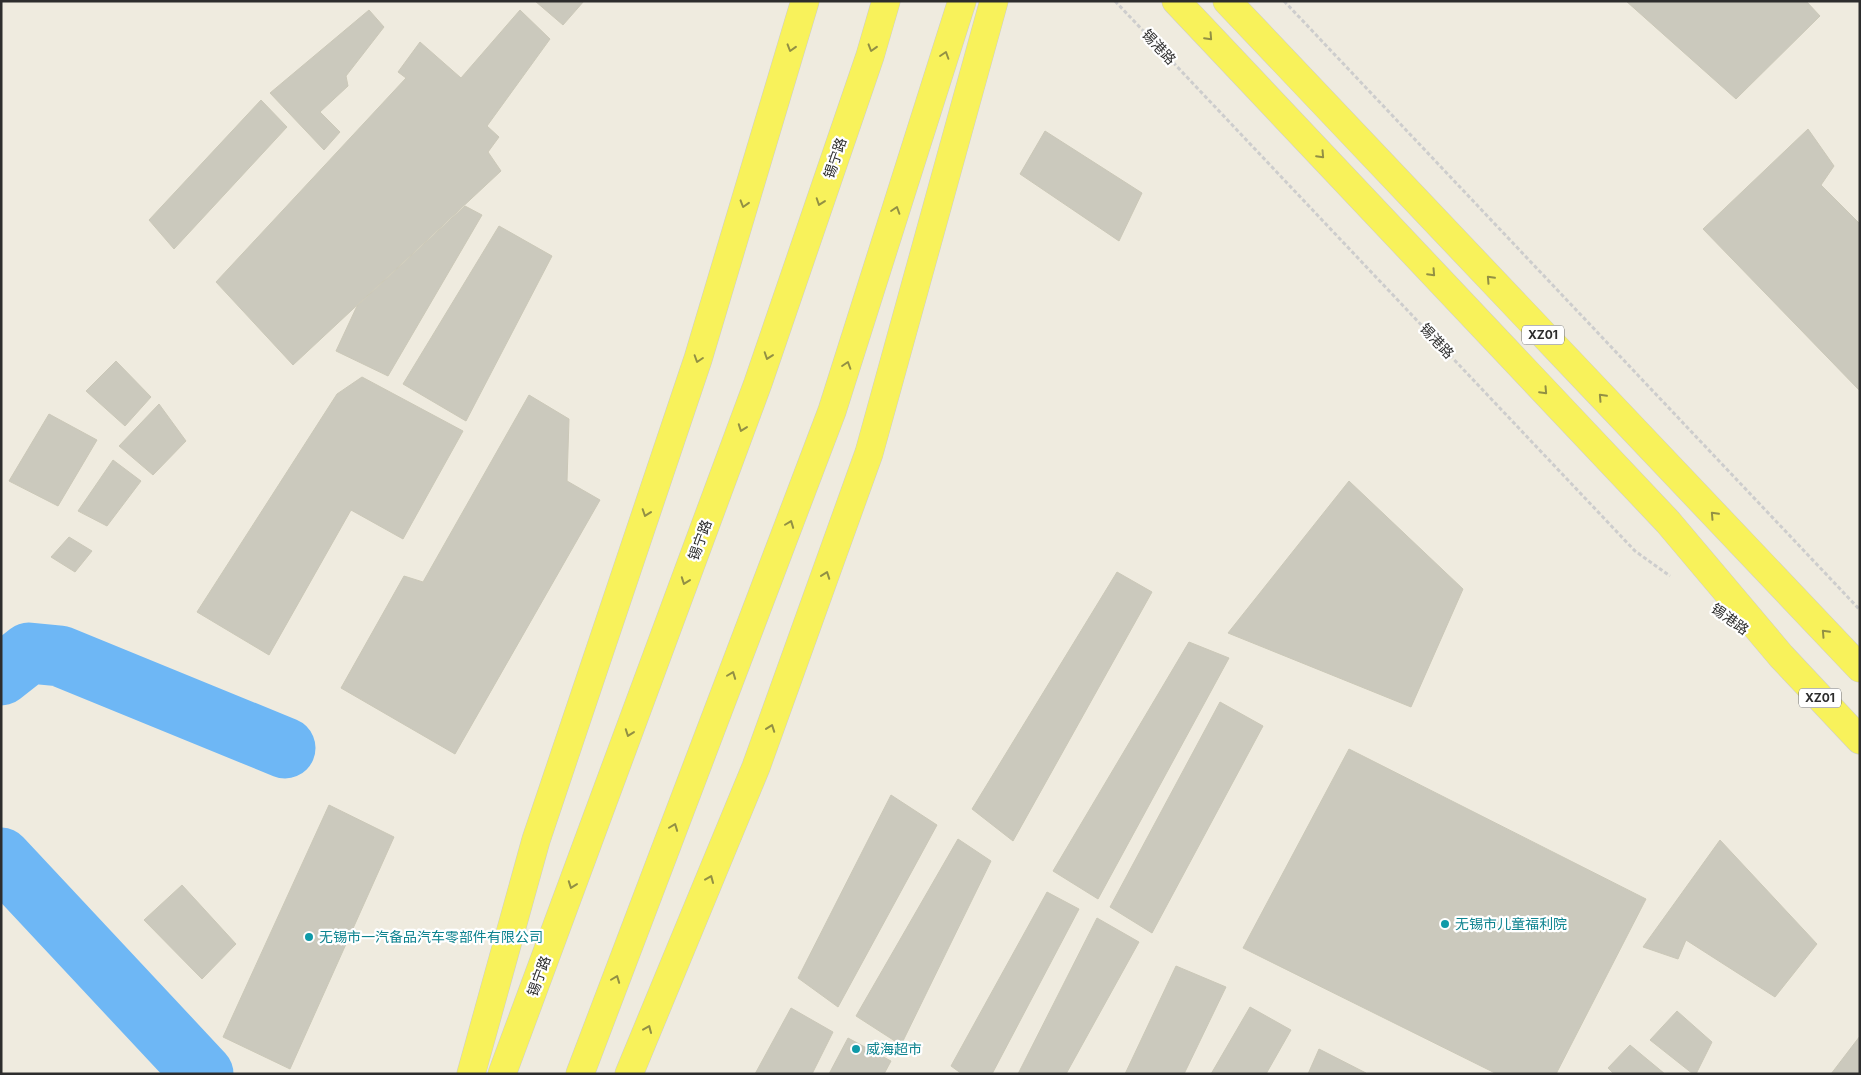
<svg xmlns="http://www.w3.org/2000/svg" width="1861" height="1075" font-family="Inter,'Noto Sans SC',sans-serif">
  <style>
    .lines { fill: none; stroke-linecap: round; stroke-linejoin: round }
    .river { stroke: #6eb7f5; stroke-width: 61 }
    .building { fill: #cbc9bd; stroke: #cbc8b8 }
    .primary-casing { stroke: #cdcdcd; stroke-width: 29 }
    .path { stroke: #cdcdcd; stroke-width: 3; stroke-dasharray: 4 2.5; stroke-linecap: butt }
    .primary { stroke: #f8f25b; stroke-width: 28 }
    .oneway { stroke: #929044 }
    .culture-dot { fill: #0f9aa8; stroke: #fff; stroke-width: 2 }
    .labels { text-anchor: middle; stroke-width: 4.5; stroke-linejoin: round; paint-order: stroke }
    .shield { fill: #fff; stroke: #6c6c6c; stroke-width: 1 }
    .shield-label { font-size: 12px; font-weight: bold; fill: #2d2d2d }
    .street-label { font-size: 14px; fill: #2d2d2d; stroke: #fff }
    .culture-label { font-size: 14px; fill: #0d838f; stroke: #fff; text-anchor: start }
  </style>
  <rect width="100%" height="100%" fill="#efebdf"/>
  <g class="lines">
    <path class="river" d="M 1,675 L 29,653 L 60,656 L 285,748
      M 1,858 L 203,1074"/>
  </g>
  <path class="building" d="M 535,1 L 584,1 L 563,25 Z
    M 1626,1 L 1806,1 L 1820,16 L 1736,99 Z
    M 369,10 L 384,27 L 346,76 L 348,86 L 320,112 L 340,132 L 324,150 L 270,93 Z
    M 520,10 L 550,39 L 487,126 L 499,137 L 488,152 L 501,171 L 293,365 L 216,282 L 406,78 L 398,72 L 420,42 L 461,78 Z
    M 261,100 L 287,127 L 174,249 L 149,220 Z
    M 1808,129 L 1834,166 L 1821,185 L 1860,224 L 1860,391 L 1703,229 Z
    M 1045,131 L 1142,193 L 1119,241 L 1020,174 Z
    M 465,206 L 482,215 L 388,376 L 336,351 L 357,306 Z
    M 499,226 L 552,256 L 466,421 L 403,384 Z
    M 116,361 L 151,397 L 125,426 L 86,391 Z
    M 362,377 L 463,431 L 403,539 L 351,510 L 269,655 L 197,612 L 337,394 Z
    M 529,395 L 569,419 L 567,481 L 600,500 L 455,754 L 341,688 L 404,576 L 423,582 Z
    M 159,404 L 186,441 L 153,475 L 119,446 Z
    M 49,414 L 97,440 L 58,506 L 9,481 Z
    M 113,460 L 141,481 L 107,526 L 78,511 Z
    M 1349,481 L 1463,589 L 1411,707 L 1228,633 Z
    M 69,537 L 92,551 L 75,572 L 51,557 Z
    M 1117,572 L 1152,592 L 1013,841 L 972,809 Z
    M 1189,642 L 1229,658 L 1098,899 L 1053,871 Z
    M 1220,702 L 1263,726 L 1152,933 L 1110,907 Z
    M 1349,749 L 1646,899 L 1556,1074 L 1497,1074 L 1243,948 Z
    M 891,795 L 937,825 L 838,1007 L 798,978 Z
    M 329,805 L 394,837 L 290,1069 L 223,1037 Z
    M 958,839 L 991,861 L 901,1045 L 856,1016 Z
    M 1720,840 L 1817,944 L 1775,997 L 1686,940 L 1678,959 L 1643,947 Z
    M 182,885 L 236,944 L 202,979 L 144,920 Z
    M 1047,892 L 1079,909 L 992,1074 L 962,1074 L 951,1066 Z
    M 1097,918 L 1139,942 L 1066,1074 L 1018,1074 Z
    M 1176,966 L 1226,987 L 1184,1074 L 1125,1074 Z
    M 1250,1007 L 1291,1030 L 1266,1074 L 1211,1074 Z
    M 791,1008 L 833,1032 L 812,1074 L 755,1074 Z
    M 1677,1011 L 1712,1042 L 1696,1074 L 1693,1074 L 1650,1040 Z
    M 1860,1036 L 1860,1074 L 1831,1074 Z
    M 848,1038 L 891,1061 L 884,1074 L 829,1074 Z
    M 1630,1045 L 1665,1074 L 1614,1074 L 1608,1068 Z
    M 1319,1049 L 1366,1073 L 1365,1074 L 1308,1074 Z"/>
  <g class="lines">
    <g class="primary-casing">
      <path id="primary" d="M 1176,1 L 1668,522 L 1781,656 L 1860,740
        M 1227,1 L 1860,668
        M 471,1074 L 536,840 L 698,359 L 805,1
        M 502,1074 L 758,383 L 870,56 L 886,1
        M 580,1074 L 832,411 L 962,1
        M 629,1074 L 756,767 L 869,453 L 994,1"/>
    </g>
    <path class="path" d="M 1115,1 L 1635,551 L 1670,576
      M 1284,1 L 1860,610"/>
    <use href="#primary" class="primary"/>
  </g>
  <defs><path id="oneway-chevron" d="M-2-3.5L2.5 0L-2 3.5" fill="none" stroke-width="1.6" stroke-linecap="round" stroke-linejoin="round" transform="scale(1.25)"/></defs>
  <g class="oneway">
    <use href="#oneway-chevron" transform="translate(1209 37) rotate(47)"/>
    <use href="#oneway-chevron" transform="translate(791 48) rotate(107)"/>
    <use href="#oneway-chevron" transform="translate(872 48) rotate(107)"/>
    <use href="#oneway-chevron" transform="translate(945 55) rotate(-72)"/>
    <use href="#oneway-chevron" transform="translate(1321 155) rotate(47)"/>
    <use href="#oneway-chevron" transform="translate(820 202) rotate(109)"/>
    <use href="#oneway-chevron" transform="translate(744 204) rotate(107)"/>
    <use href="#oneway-chevron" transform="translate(896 210) rotate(-72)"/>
    <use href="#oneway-chevron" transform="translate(1432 273) rotate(47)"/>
    <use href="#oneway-chevron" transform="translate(1490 279) rotate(-133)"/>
    <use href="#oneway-chevron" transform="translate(768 356) rotate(109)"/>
    <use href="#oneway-chevron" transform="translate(698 359) rotate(108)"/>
    <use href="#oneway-chevron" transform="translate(847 365) rotate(-72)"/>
    <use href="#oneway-chevron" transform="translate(1544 391) rotate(47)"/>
    <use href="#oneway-chevron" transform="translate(1602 397) rotate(-133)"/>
    <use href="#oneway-chevron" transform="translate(742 428) rotate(110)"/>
    <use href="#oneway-chevron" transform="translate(646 513) rotate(109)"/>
    <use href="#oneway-chevron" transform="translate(1714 515) rotate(-133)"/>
    <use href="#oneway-chevron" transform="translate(790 524) rotate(-69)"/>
    <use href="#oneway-chevron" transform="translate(826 575) rotate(-70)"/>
    <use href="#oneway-chevron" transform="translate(685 581) rotate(110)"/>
    <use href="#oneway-chevron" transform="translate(1825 633) rotate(-133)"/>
    <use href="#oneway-chevron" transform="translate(732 675) rotate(-69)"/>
    <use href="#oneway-chevron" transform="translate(771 728) rotate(-70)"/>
    <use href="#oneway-chevron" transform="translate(629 733) rotate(110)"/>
    <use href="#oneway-chevron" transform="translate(674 827) rotate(-69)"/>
    <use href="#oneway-chevron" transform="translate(710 879) rotate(-67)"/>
    <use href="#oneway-chevron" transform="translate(572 885) rotate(110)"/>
    <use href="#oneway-chevron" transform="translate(616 979) rotate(-69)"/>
    <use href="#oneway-chevron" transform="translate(648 1029) rotate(-67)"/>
  </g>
  <g class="culture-dot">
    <circle cx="1445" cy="924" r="5"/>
    <circle cx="309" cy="937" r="5"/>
    <circle cx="856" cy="1049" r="5"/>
  </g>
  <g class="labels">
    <g class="shield">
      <rect x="1522" y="325.5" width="42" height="19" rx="4"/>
      <rect x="1799" y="688.5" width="42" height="19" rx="4"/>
    </g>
    <g class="shield-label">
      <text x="1543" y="339">XZ01</text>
      <text x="1820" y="702">XZ01</text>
    </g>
    <g class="street-label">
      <text transform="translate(1159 47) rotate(47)" y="5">锡港路</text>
      <text transform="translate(835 158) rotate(-71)" y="5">锡宁路</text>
      <text transform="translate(1437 341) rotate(47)" y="5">锡港路</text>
      <text transform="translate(700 540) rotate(-70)" y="5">锡宁路</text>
      <text transform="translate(1730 619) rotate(36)" y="5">锡港路</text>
      <text transform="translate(539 976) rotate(-70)" y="5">锡宁路</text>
    </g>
    <g class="culture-label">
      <text x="1455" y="929">无锡市儿童福利院</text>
      <text x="319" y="942">无锡市一汽备品汽车零部件有限公司</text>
      <text x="866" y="1054">威海超市</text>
    </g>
  </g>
  <rect width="1861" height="1075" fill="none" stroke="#2d2d2d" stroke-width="5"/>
</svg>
